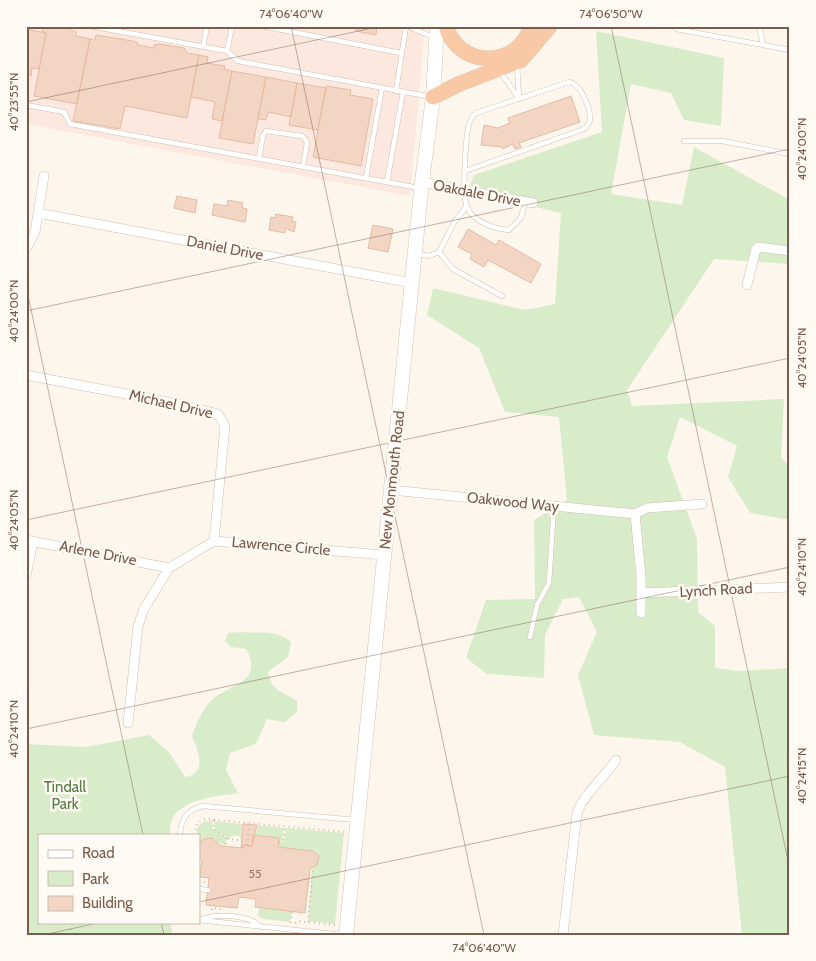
<svg xmlns="http://www.w3.org/2000/svg" width="816" height="961" font-family="Cabin,sans-serif">
  <style>
    .commercial { fill: #fde8e0 }
    .green { fill: #d8ecc9 }
    .building { fill: #f3d5c3; stroke: #e6bba3 }
    .lines { fill: none; stroke-linecap: round; stroke-linejoin: round }
    .service-casing { stroke: #d1beb0; stroke-width: 5.5 }
    .minor-casing { stroke: #d1beb0; stroke-width: 10 }
    .secondary-casing { stroke: #d6c0b0; stroke-width: 15 }
    .trunk-casing { stroke: #dad1cd; stroke-width: 16 }
    .path { stroke: #d9b8a5; stroke-width: 2; stroke-dasharray: 1 4; stroke-linecap: butt }
    .service { stroke: #fff; stroke-width: 4.5 }
    .minor { stroke: #fff; stroke-width: 9 }
    .secondary { stroke: #fff; stroke-width: 14 }
    .trunk { stroke: #f9c8a4; stroke-width: 15 }
    .ticks { fill: none; stroke: #7a5c4d; stroke-width: 1; stroke-opacity: 0.45 }
    .labels { text-anchor: middle; stroke-width: 5; stroke-linejoin: round; paint-order: stroke }
    .number-label { font-size: 12px; fill: #987a6a }
    .street-label { font-size: 15px; fill: #7a5c4d; stroke: #fffaf3 }
    .park-label { font-size: 15px; fill: #537a41; stroke: #fffaf3 }
    .neatline { fill: none; stroke: #7a5c4d; stroke-width: 2 }
    .ticks-label { font-size: 12px; text-anchor: middle; fill: #7a5c4d }
  </style>
  <rect width="100%" height="100%" fill="#fdf6ec"/>
  <path class="commercial" d="M 26,26 L 425,26 L 410,196 L 26,124 Z"/>
  <path class="green" d="M 596,31 L 724,58 L 721,126 L 684,120 L 671,93 L 631,84 L 611,194 L 682,205 L 694,147 L 790,200 L 790,264 L 714,259 L 627,390 L 632,406 L 784,399 L 781,457 L 790,468 L 790,520 L 750,513 L 728,477 L 737,446 L 680,417 L 667,457 L 697,539 L 698,612 L 715,626 L 715,668 L 739,671 L 790,668 L 790,935 L 742,935 L 725,767 L 680,742 L 594,735 L 578,675 L 597,632 L 579,597 L 563,599 L 545,635 L 544,678 L 487,674 L 466,658 L 486,600 L 535,599 L 534,520 L 567,500 L 559,417 L 505,412 L 479,348 L 427,315 L 433,288 L 525,310 L 555,304 L 561,213 L 467,191 L 474,175 L 602,132 Z
    M 240,632 C 259,634 276,629 291,642 L 288,657 L 268,672 C 271,691 282,691 297,701 L 297,712 L 285,722 L 267,719 L 256,744 L 230,753 L 226,770 L 238,793 C 218,796 182,799 172,819 C 170,823 170,830 170,835 L 39,835 L 39,922 L 171,922 L 172,935 L 26,935 L 26,744 L 86,747 L 149,735 L 169,752 L 185,777 C 208,774 198,750 192,736 C 197,722 202,709 213,699 C 229,685 265,682 246,649 L 231,647 L 225,641 L 228,633 Z
    M 205,821 L 212,821 L 213,830 L 226,837 L 226,846 L 210,838 L 199,844 L 199,835 L 196,835 L 198,826 Z
    M 214,821 L 242,824 L 241,840 L 240,836 L 231,836 L 230,839 L 227,839 L 226,836 L 215,831 Z
    M 258,825 L 284,828 L 282,841 L 279,841 L 279,838 L 256,835 Z
    M 286,828 L 344,833 L 335,924 L 308,921 L 312,868 L 317,865 L 319,858 L 312,851 L 278,847 L 278,842 L 284,841 Z
    M 259,908 L 292,911 L 290,922 L 264,919 L 258,916 Z"/>
  <path class="building" d="M 43,26 L 68,28 L 76,32 L 76,36 L 90,39 L 77,104 L 34,96 L 46,33 L 42,32 Z
    M 357,26 L 377,26 L 376,35 L 356,31 Z
    M 26,29 L 46,33 L 39,69 L 32,68 L 31,76 L 26,75 Z
    M 96,35 L 133,41 L 138,43 L 137,45 L 154,48 L 154,45 L 159,44 L 184,48 L 187,53 L 199,55 L 187,118 L 125,106 L 120,129 L 73,121 L 90,39 L 95,40 Z
    M 199,55 L 208,57 L 207,63 L 225,66 L 224,69 L 232,71 L 222,121 L 212,119 L 215,102 L 191,97 Z
    M 232,71 L 266,77 L 253,144 L 219,138 Z
    M 266,77 L 297,83 L 291,117 L 268,112 L 266,120 L 258,119 Z
    M 297,83 L 326,88 L 318,130 L 289,125 Z
    M 326,86 L 351,90 L 350,95 L 373,99 L 361,166 L 313,157 Z
    M 571,96 L 580,122 L 519,143 L 521,147 L 515,149 L 513,144 L 503,149 L 502,147 L 481,145 L 484,125 L 498,128 L 510,123 L 508,118 Z
    M 177,196 L 197,200 L 195,213 L 174,208 Z
    M 228,200 L 243,203 L 242,208 L 247,209 L 245,222 L 212,215 L 214,204 L 227,206 Z
    M 276,214 L 293,217 L 292,221 L 296,222 L 294,232 L 285,228 L 285,233 L 269,230 L 271,217 L 275,218 Z
    M 373,225 L 393,229 L 388,252 L 368,248 Z
    M 468,229 L 496,245 L 499,240 L 541,264 L 531,283 L 488,260 L 484,267 L 470,259 L 472,254 L 458,247 Z
    M 243,824 L 257,825 L 252,846 L 243,845 L 243,848 L 241,847 Z
    M 253,835 L 279,838 L 278,847 L 312,851 L 319,856 L 317,865 L 310,869 L 305,913 L 255,907 L 256,899 L 239,897 L 237,908 L 206,905 L 209,878 L 200,877 L 202,861 L 199,858 L 199,844 L 204,839 L 212,838 L 221,846 L 243,848 L 243,845 L 252,846 Z"/>
  <g class="lines">
    <g class="service-casing">
      <path id="service" d="M 90,26 L 227,51 L 232,26
        M 262,26 L 401,53
        M 407,26 L 435,38
        M 674,26 L 676,29 L 790,50
        M 759,26 L 763,45
        M 203,47 L 207,26
        M 227,51 L 238,61 L 432,97
        M 500,71 L 519,99 L 517,64
        M 396,91 L 406,26
        M 26,105 L 64,112 L 70,124 L 419,188
        M 684,141 L 722,141 L 790,154
        M 259,158 L 263,135 L 266,131 L 302,136 L 305,139 L 307,143 L 303,166
        M 465,171 L 584,129 C 587,126 590,124 590,119 C 590,107 581,84 569,82 L 476,113 C 475,115 472,116 471,119 C 465,130 462,196 467,207 C 473,222 495,229 509,230 L 521,218 L 525,202
        M 366,178 L 382,88
        M 387,182 L 403,92
        M 439,252 L 453,269 L 502,296
        M 418,254 L 429,256 L 439,252 L 455,221 L 466,207
        M 530,637 L 537,605 L 549,583 L 554,506
        M 180,835 C 181,818 187,810 203,806 L 356,820
        M 199,889 L 208,890
        M 199,920 L 344,935
        M 199,920 C 215,913 248,914 261,927"/>
    </g>
    <g class="minor-casing">
      <path id="minor" d="M 422,182 L 533,203
        M 38,213 L 412,283
        M 26,249 L 35,232 L 44,176
        M 747,285 L 756,249 L 758,247 L 790,251
        M 26,375 L 179,404 L 218,414 L 225,426 L 214,541
        M 391,490 L 635,514
        M 635,514 L 641,575 L 641,613
        M 635,514 L 647,508 L 702,504
        M 26,540 L 169,568
        M 26,576 L 33,541
        M 642,593 L 790,587
        M 128,723 L 138,626 L 144,609 L 169,568 L 214,541 L 384,555
        M 563,935 L 577,813 C 585,792 604,778 616,760"/>
    </g>
    <g class="secondary-casing">
      <path id="secondary" d="M 346,935 L 422,182 L 433,97 L 437,26"/>
    </g>
    <g class="trunk-casing">
      <path id="trunk" d="M 446,26 C 458,69 519,69 531,26
        M 433,97 L 459,84 L 521,60 L 550,26"/>
    </g>
    <path class="path" d="M 213,820 L 214,830 L 226,837 L 226,846
      M 195,835 L 197,823 L 205,819 L 346,832
      M 227,839 L 247,841
      M 279,842 L 283,841 L 285,826
      M 247,845 L 250,823
      M 199,881 L 208,883
      M 212,910 L 212,908 L 221,909
      M 308,922 L 313,871 L 311,868
      M 291,923 L 292,911
      M 295,923 L 297,921 L 337,925
      M 70,935 L 72,922"/>
    <use href="#service" class="service"/>
    <use href="#minor" class="minor"/>
    <use href="#secondary" class="secondary"/>
    <use href="#trunk" class="trunk"/>
  </g>
  <path class="ticks" d="M 291,26 L 484,935M 611,26 L 790,870M 26,102 L 382,26M 26,286 L 143,835M 26,311 L 790,149M 26,520 L 790,358M 26,729 L 790,567M 199,902 L 790,776M 161,922 L 164,935M 43,935 L 102,922"/>
  <g class="labels">
    <g class="number-label">
      <text x="255" y="878">55</text>
    </g>
    <g class="street-label">
      <text transform="translate(477 193) rotate(11)" y="5">Oakdale Drive</text>
      <text transform="translate(225 248) rotate(11)" y="5">Daniel Drive</text>
      <text transform="translate(171 404) rotate(13)" y="5">Michael Drive</text>
      <text transform="translate(392 480) rotate(-84)" y="5">New Monmouth Road</text>
      <text transform="translate(513 502) rotate(6)" y="5">Oakwood Way</text>
      <text transform="translate(281 546) rotate(5)" y="5">Lawrence Circle</text>
      <text transform="translate(98 553) rotate(11)" y="5">Arlene Drive</text>
      <text transform="translate(716 590) rotate(-3)" y="5">Lynch Road</text>
    </g>
    <g class="park-label">
      <text x="65" y="792">Tindall<tspan x="65" dy="17">Park</tspan></text>
    </g>
  </g>
  <rect width="816" height="961" fill="none" stroke="#fffaf3" stroke-width="55"/>
  <rect x="38" y="834" width="162" height="90" fill="#fffaf3" stroke="#cabbb1"/>
  <rect x="48" y="850" width="25" height="8" fill="#ffffff" stroke="#cabbb1"/>
  <text x="82" y="858" font-size="15" fill="#7a5c4d">Road</text>
  <rect x="48" y="871" width="25" height="15" fill="#d8ecc9" stroke="#cabbb1"/>
  <text x="82" y="884" font-size="15" fill="#7a5c4d">Park</text>
  <rect x="48" y="896" width="25" height="15" fill="#f3d5c3" stroke="#cabbb1"/>
  <text x="82" y="908" font-size="15" fill="#7a5c4d">Building</text>
  <rect x="28" y="28" width="760" height="906" class="neatline"/>
  <g class="ticks-label">
    <text x="291" y="18">74°06'40"W</text>
    <text x="611" y="18">74°06'50"W</text>
    <text transform="translate(14 102) rotate(-90)" y="4">40°23'55"N</text>
    <text transform="translate(802 149) rotate(-90)" y="4">40°24'00"N</text>
    <text transform="translate(14 311) rotate(-90)" y="4">40°24'00"N</text>
    <text transform="translate(802 358) rotate(-90)" y="4">40°24'05"N</text>
    <text transform="translate(14 520) rotate(-90)" y="4">40°24'05"N</text>
    <text transform="translate(802 567) rotate(-90)" y="4">40°24'10"N</text>
    <text transform="translate(14 729) rotate(-90)" y="4">40°24'10"N</text>
    <text transform="translate(802 776) rotate(-90)" y="4">40°24'15"N</text>
    <text x="484" y="952">74°06'40"W</text>
  </g>
</svg>
